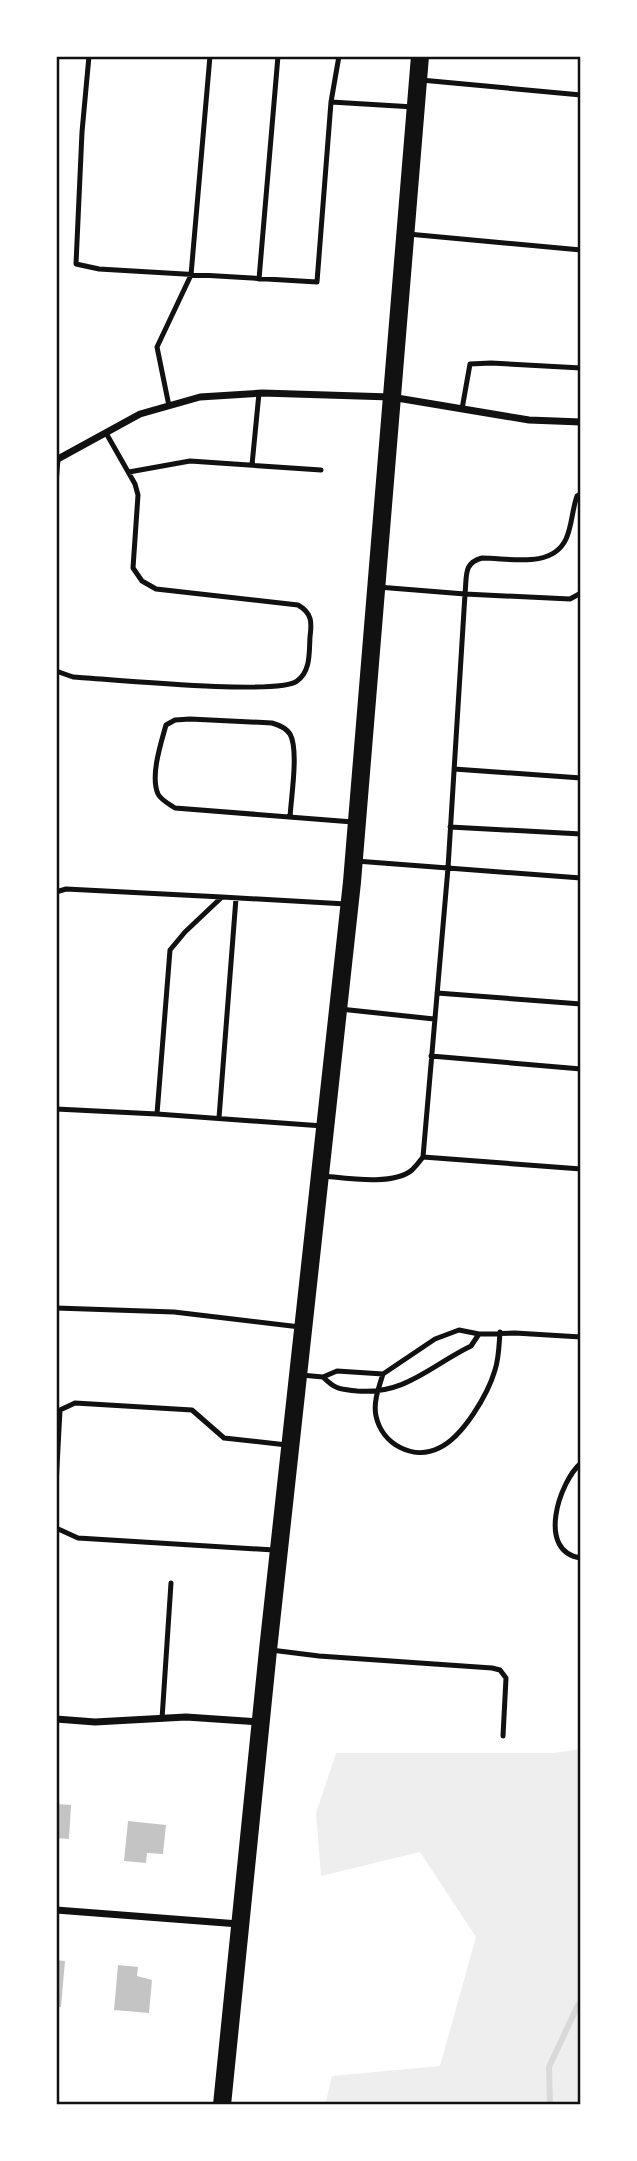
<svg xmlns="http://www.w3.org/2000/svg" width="637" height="2161" font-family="Jost,sans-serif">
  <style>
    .green { fill: #eee }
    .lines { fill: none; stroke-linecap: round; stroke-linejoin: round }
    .stream { stroke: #d9d9d9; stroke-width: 6 }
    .building { fill: #c4c4c4 }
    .service { stroke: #111; stroke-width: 5 }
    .minor { stroke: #111; stroke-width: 7 }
    .primary { stroke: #111; stroke-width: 18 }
    .neatline { fill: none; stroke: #111; stroke-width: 2.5 }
  </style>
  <rect width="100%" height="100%" fill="#fff"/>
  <path class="green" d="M 581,1749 L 581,2105 L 325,2105 L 332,2076 L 440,2066 L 476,1937 L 420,1852 L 321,1876 L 316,1813 L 336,1753 L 554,1753 Z"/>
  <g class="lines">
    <path class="stream" d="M 550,2105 L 549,2067 L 578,2005 L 581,2004"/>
  </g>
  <path class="building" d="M 56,1804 L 71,1805 L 69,1839 L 56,1838 Z
    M 128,1821 L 166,1825 L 163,1854 L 147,1853 L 146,1863 L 124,1861 Z
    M 56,1960 L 65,1961 L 61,2007 L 56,2007 Z
    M 118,1965 L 138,1967 L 137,1976 L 152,1980 L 149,2013 L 114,2010 Z"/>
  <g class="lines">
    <path class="service" d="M 89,56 L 82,132 L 76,264 L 99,269 L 317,282 L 331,102 L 414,107
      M 421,80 L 581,95
      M 331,102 L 339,56
      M 408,234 L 581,250
      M 259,279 L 278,56
      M 169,406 L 157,347 L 191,275 L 210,56
      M 462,409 L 470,364 L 491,363 L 581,368
      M 252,465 L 259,393
      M 129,472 L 190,461 L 321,470
      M 56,483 L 58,459
      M 378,587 L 465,594 C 467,576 463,563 482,558 C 510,558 552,569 566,539 C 572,526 572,510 577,496 L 581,494
      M 56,671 L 73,677 C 107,679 278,696 297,681 C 311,671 309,652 310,637 C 312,622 312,613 298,605 L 156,589 L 142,581 L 133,568 L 138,495 L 135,484 L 106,433
      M 454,769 L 581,778
      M 290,817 C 291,798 299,750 290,734 C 286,728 279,725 272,723 L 190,719 L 175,720 L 166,725 C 161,743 150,776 158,794 C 161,800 169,804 175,808 L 353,822
      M 450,827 L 581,834
      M 356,861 L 581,878
      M 56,892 L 66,889 L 222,897
      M 437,993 L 581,1004
      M 340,1009 L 434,1019
      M 431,1056 L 581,1069
      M 56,1109 L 157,1114
      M 219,1118 L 236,898
      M 323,1126 L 157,1114 L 170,950 L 185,932 L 222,897 L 346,904
      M 423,1157 L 581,1169
      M 323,1176 C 346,1178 393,1186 412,1170 C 416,1166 420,1161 423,1157 L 448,868 L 465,594 L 570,599 L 581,593
      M 56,1308 L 174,1312 L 300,1327
      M 459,1330 L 479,1334 L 471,1346 C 430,1366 405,1395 357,1391 C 340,1389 336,1390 323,1377 L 337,1371 L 383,1374 L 435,1339 Z
      M 479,1334 L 515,1333 L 581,1337
      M 383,1374 C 379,1387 373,1402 376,1416 C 382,1444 413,1461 439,1448 C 463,1437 488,1394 495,1370 C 499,1358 499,1345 500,1332
      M 301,1375 L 323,1377
      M 581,1463 C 559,1482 536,1552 581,1558
      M 56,1485 L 60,1410 L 75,1403 L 192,1410 L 224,1438 L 287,1445
      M 56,1528 L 78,1538 L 274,1550
      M 271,1650 L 319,1656 L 492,1668 L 500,1670 L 506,1678 L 503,1736
      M 162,1719 L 171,1583"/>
    <path class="minor" d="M 56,460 L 140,414 L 200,397 L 262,393 L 391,397 L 529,420 L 581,422
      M 56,1719 L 95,1722 L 186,1717 L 260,1722
      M 56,1910 L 239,1924"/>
    <path class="primary" d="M 222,2105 L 268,1650 L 352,882 L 420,56"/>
  </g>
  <rect width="637" height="2161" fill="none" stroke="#ffffff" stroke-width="116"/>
  <rect x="58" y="58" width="521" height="2045" class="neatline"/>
</svg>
